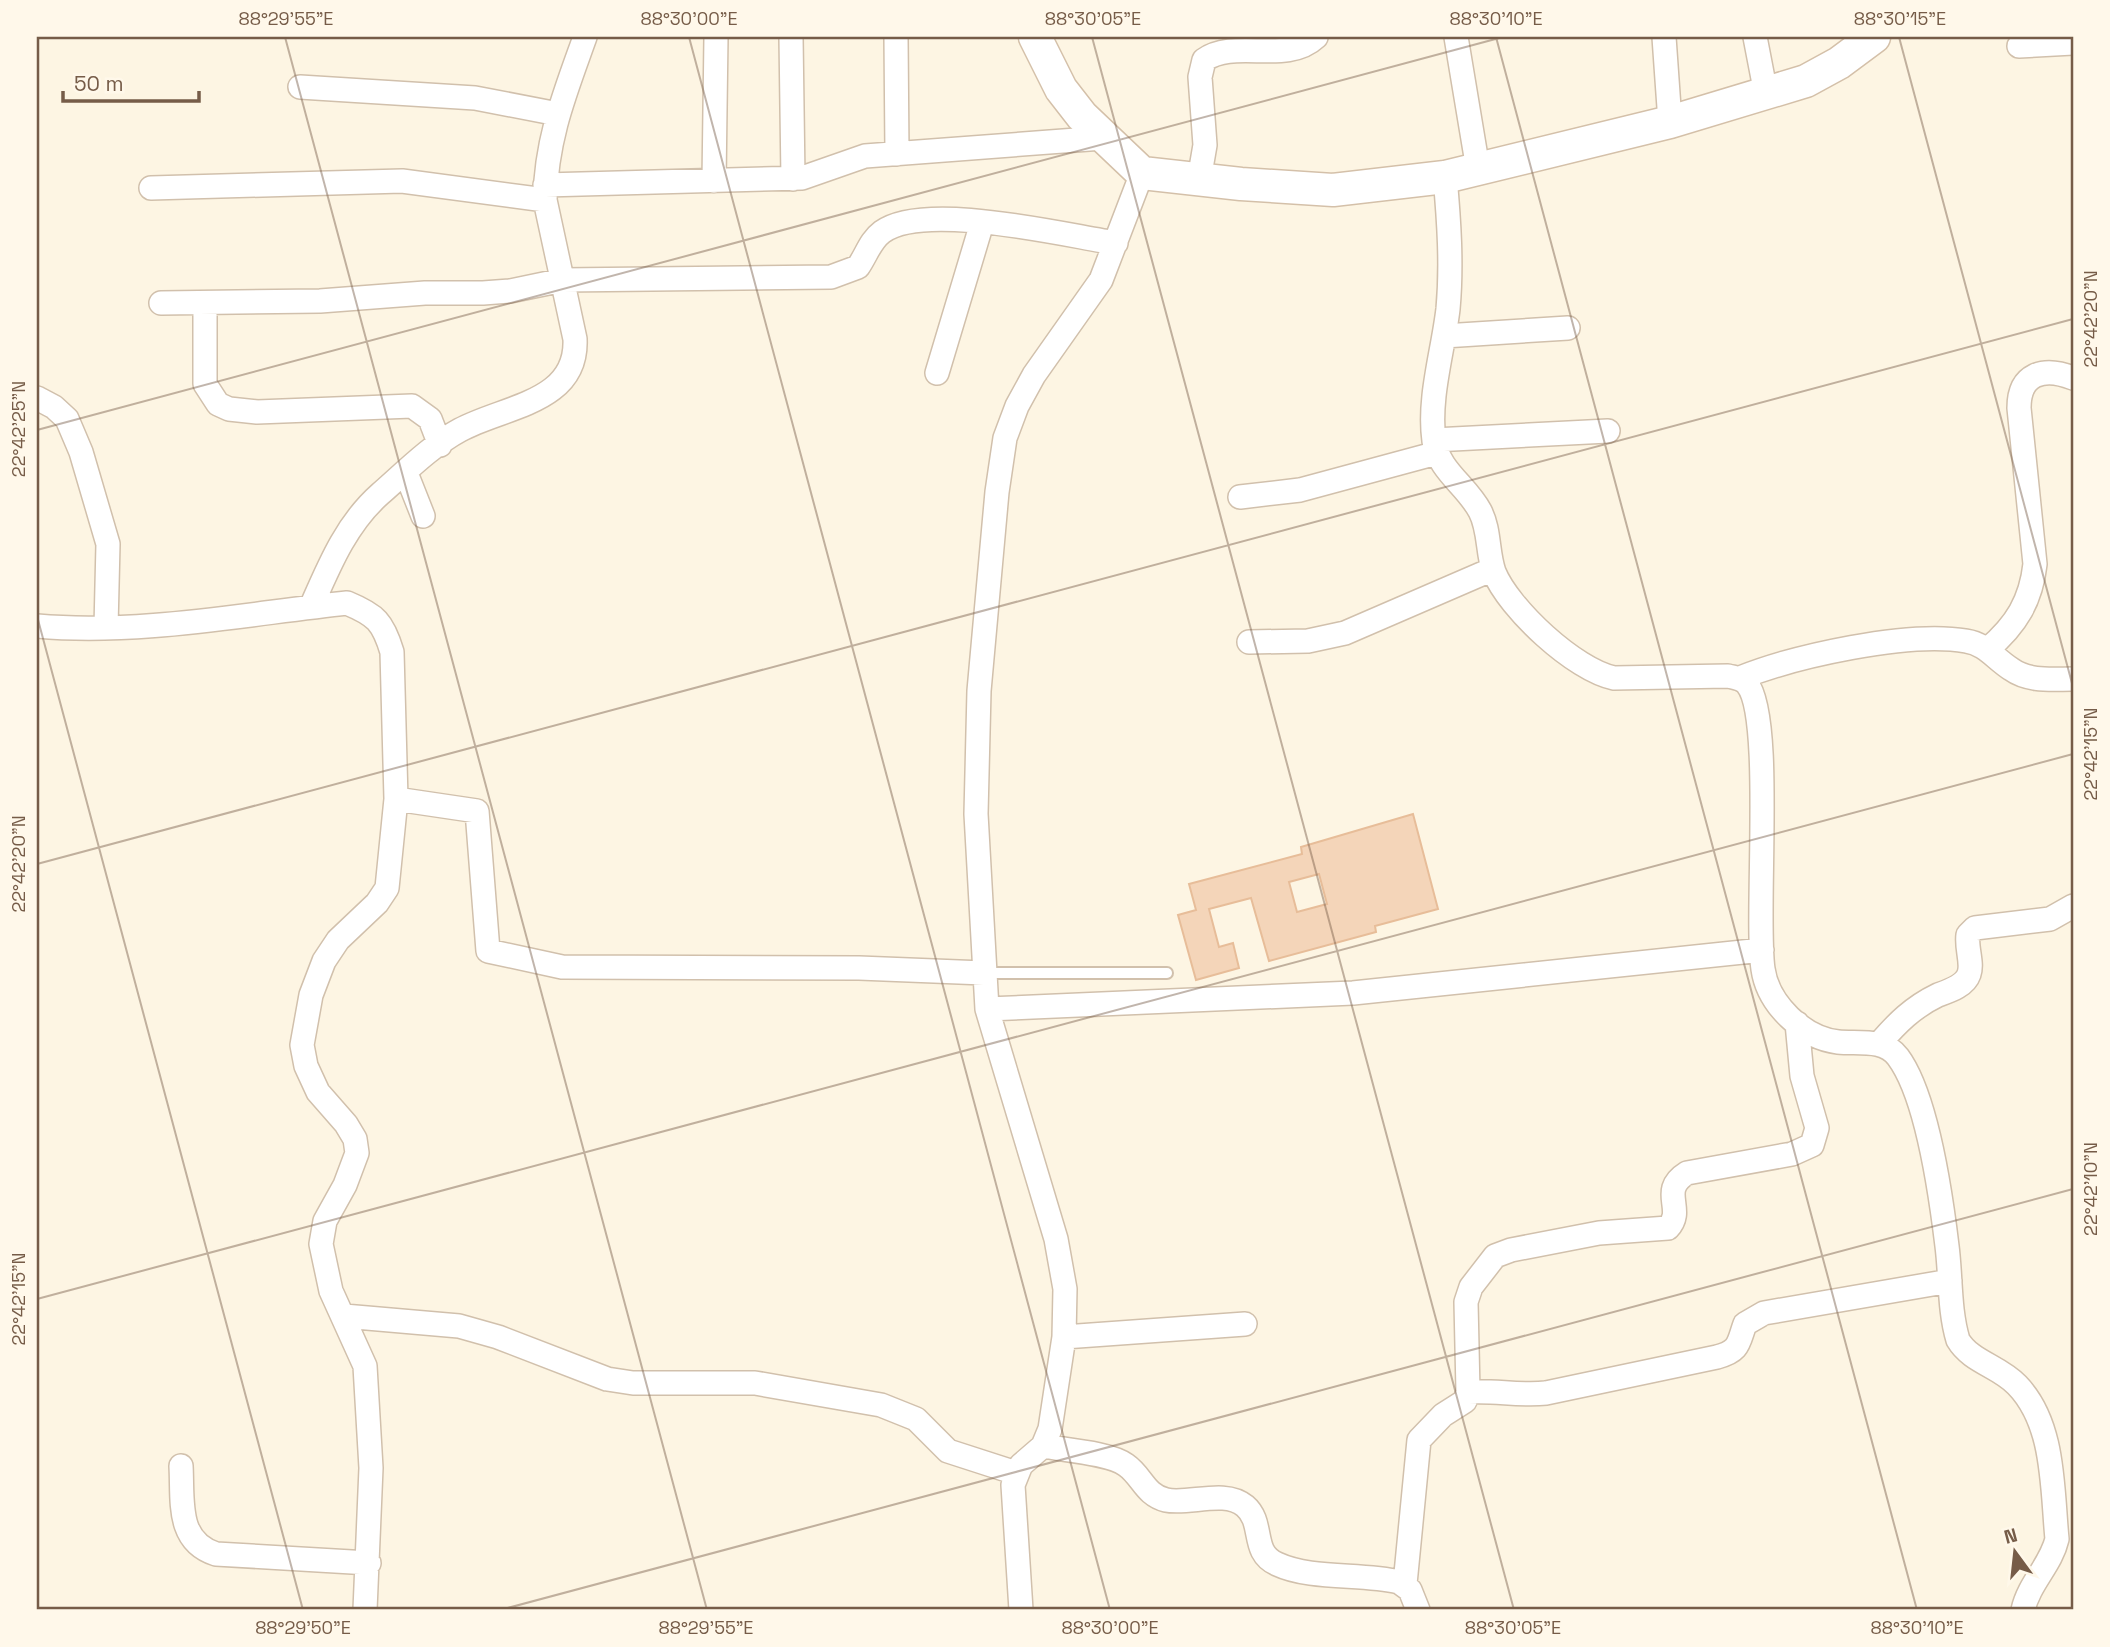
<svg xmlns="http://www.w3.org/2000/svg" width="2110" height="1647" font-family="'Space Grotesk',sans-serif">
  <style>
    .building { fill: #f4d5b9; stroke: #e7bd99; stroke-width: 2; fill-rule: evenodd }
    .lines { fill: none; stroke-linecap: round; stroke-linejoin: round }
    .lane-casing { stroke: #d1c0ac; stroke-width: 14 }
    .street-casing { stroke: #d1c0ac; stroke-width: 26 }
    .secondary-casing { stroke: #d4c0a9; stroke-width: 35 }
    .lane { stroke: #fff; stroke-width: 10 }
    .street { stroke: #fff; stroke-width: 23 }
    .secondary { stroke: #fff; stroke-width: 32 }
    .ticks { fill: none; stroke: #765c48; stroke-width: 2; stroke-opacity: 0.45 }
    .neatline { fill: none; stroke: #765c48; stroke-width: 2.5 }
    .ticks-label { font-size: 18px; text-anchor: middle; fill: #765c48 }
  </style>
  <rect width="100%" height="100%" fill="#fdf5e3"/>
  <path class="building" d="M 1413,814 L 1438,909 L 1375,926 L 1376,932 L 1269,961 L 1251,898 L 1209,909 L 1219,947 L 1233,943 L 1239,968 L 1196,980 L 1178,915 L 1196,910 L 1189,884 L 1302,854 L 1301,847 ZM 1319,874 L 1327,904 L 1297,912 L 1289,882 Z"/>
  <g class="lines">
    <g class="lane-casing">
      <path id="lane" d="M 984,973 L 1167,973"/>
    </g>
    <g class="street-casing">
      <path id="street" d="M 791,37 L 793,179
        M 896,37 L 897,154
        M 1456,37 L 1478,169
        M 1664,37 L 1670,122
        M 1755,37 L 1766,94
        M 2019,46 L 2073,43
        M 300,87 L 475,98 L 558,114
        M 1445,177 C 1449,221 1452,265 1448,309 C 1443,352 1428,398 1434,441 C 1439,471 1466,485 1480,511 C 1490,530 1487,552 1494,572 C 1509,609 1575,670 1614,678 L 1728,676 C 1736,678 1742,678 1747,684 C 1774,716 1755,915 1763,969 C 1768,1004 1803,1038 1838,1042 C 1858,1044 1884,1038 1898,1057 C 1927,1096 1941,1196 1947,1246 C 1951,1277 1949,1310 1958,1340 C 1971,1362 1999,1366 2017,1385 C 2055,1424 2052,1489 2057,1539 C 2051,1565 2029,1583 2023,1610
        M 1199,180 L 1205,145 L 1200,77 L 1204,60 C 1235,38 1286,65 1316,37
        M 714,181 L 716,37
        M 545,185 L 802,178 L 865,156 L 1103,138
        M 151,188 L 402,181 L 545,200
        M 161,303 L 320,301 L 425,293 L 483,293 L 510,291 L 563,280 L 831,277 L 858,267 C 867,254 870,241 882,232 C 924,201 1063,235 1116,243
        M 205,303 L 205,384 L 218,404 L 229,409 L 257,412 L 412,406 L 430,419 L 440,445
        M 1444,336 L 1568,328
        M 937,373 L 982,223
        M 37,398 L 54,407 L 67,419 L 81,452 L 108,544 L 106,627
        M 1434,440 L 1608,431
        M 406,473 L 423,516
        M 1240,497 L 1300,490 L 1437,453
        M 311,607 C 329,566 346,524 380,494 C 404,473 432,445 460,430 C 504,406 578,403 575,339 L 545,200 C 546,139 565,93 585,37
        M 37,626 C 139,635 245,614 347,603 C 376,615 383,622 392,652 L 396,799 L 387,888 L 377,903 L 338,940 L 324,961 L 311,995 L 302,1045 L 306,1066 L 318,1092 L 346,1124 L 355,1139 L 357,1153 L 345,1185 L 325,1221 L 321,1244 L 331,1291 L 365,1366 L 371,1468 L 365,1610
        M 1249,642 L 1308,641 L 1345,633 L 1493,569
        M 1988,649 C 2016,625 2031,601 2035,564 L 2019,408 C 2019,374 2043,366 2073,378
        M 1740,678 C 1795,656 1908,631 1966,641 C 1986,644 1995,659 2011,669 C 2029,682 2052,679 2073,679
        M 396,799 L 477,811 L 488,951 L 562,967 L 859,968 L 984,973
        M 987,1009 L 1353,993 L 1762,950
        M 1879,1044 C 1897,1023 1913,1007 1938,995 C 1949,991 1965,986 1969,974 C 1973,963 1966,948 1968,935 L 1975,928 L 2050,919 L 2073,906
        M 344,1316 L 459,1326 L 498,1337 L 607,1379 L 633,1383 L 755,1383 L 881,1405 L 916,1419 L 948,1451 L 1016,1473
        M 1064,1337 L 1245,1324
        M 1468,1392 C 1494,1390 1520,1396 1546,1393 L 1717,1357 C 1740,1351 1738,1343 1745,1324 L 1764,1313 L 1950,1281
        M 1043,1446 C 1064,1450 1110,1453 1126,1465 C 1142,1476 1145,1495 1166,1500 C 1189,1505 1225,1489 1245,1506 C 1265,1523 1250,1552 1277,1564 C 1311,1580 1362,1573 1399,1582 L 1410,1590 L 1418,1610
        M 181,1466 C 183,1501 176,1541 216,1554 L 369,1563
        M 1405,1584 L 1419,1440 L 1443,1415 L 1465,1401 L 1468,1392 L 1466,1302 L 1471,1287 L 1495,1256 L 1511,1250 L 1599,1233 L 1668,1228 C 1686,1209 1658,1191 1687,1173 L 1792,1154 L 1812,1145 L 1817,1128 L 1802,1076 L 1797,1023
        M 1021,1610 L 1013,1485 L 1021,1465 L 1043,1446 L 1050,1429 L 1064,1337 L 1065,1289 L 1056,1239 L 987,1009 L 976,814 L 979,691 L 997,492 L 1005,438 L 1017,406 L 1034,375 L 1101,280 L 1142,173"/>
    </g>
    <g class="secondary-casing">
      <path id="secondary" d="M 1035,37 L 1061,89 L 1082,116 L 1142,173 L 1241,184 L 1333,190 L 1445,177 L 1670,122 L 1806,81 L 1839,63 L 1874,37"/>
    </g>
    <use href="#lane" class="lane"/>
    <use href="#street" class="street"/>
    <use href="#secondary" class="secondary"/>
  </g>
  <path class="ticks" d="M 285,37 L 707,1610M 689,37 L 1110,1610M 1092,37 L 1514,1610M 1496,37 L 1917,1610M 1899,37 L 2073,687M 37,430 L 1503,37M 37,616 L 303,1610M 37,864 L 2073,319M 37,1299 L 2073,754M 500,1610 L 2073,1189"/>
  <rect width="2110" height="1647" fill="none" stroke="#fff8ea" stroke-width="77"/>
  <g transform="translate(2015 1552) rotate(345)" stroke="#fff8ea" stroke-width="5" paint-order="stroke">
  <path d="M0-5L12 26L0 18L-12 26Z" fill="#765c48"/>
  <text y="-10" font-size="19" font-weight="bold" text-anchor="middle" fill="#765c48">N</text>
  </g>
  <path d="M63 91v10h136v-10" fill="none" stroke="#765c48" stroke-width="3.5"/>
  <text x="74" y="91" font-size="21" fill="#765c48" stroke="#fff8ea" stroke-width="5" paint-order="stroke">50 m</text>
  <rect x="38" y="38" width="2034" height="1570" class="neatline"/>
  <g class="ticks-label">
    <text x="286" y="25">88°29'55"E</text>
    <text x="689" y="25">88°30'00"E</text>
    <text x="1093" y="25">88°30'05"E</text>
    <text x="1496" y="25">88°30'10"E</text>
    <text x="1900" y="25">88°30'15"E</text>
    <text transform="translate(2091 319) rotate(-90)" y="6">22°42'20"N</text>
    <text transform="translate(19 429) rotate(-90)" y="6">22°42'25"N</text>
    <text transform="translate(2091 754) rotate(-90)" y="6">22°42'15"N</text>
    <text transform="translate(19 864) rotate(-90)" y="6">22°42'20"N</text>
    <text transform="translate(2091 1189) rotate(-90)" y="6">22°42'10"N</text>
    <text transform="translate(19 1299) rotate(-90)" y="6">22°42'15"N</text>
    <text x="303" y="1634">88°29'50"E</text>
    <text x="706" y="1634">88°29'55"E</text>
    <text x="1110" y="1634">88°30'00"E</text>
    <text x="1513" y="1634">88°30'05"E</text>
    <text x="1917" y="1634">88°30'10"E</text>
  </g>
</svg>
